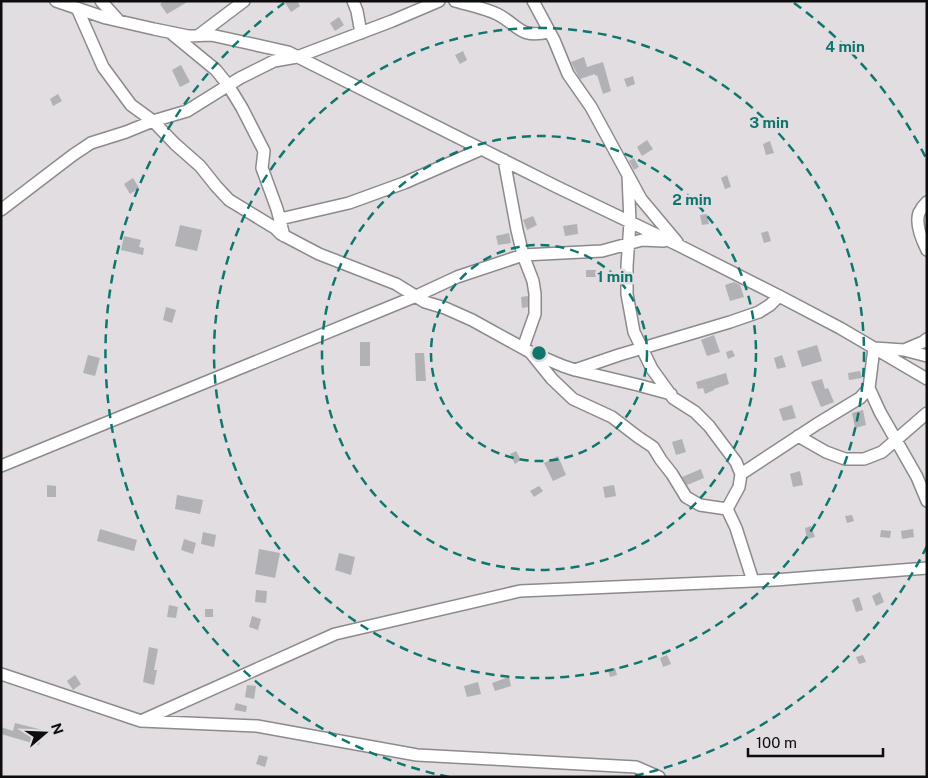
<svg xmlns="http://www.w3.org/2000/svg" width="928" height="778" font-family="'Public Sans',sans-serif">
  <style>
    .building { fill: #b1b1b6 }
    .lines { fill: none; stroke-linecap: round; stroke-linejoin: round }
    .street-casing { stroke: #8d898d; stroke-width: 14 }
    .street { stroke: #fff; stroke-width: 11 }
    .ring { fill: none; stroke: #0f766e; stroke-width: 2.5; stroke-dasharray: 9 6 }
    .centre { fill: #0f766e; stroke: #e1dde1; stroke-width: 2.5 }
    .ring-label { font-size: 15px; text-anchor: middle; font-weight: bold; fill: #0f766e; stroke: #e1dde1; stroke-width: 5; stroke-linejoin: round; paint-order: stroke }
  </style>
  <rect width="100%" height="100%" fill="#e1dde1"/>
  <path class="building" d="M 164,1 L 189,1 L 167,14 L 160,4 Z
    M 284,1 L 297,1 L 300,6 L 291,12 Z
    M 339,17 L 344,25 L 335,31 L 330,23 Z
    M 463,51 L 467,60 L 460,64 L 455,55 Z
    M 584,57 L 587,67 L 603,62 L 611,91 L 603,94 L 597,75 L 595,76 L 595,74 L 580,79 L 575,70 L 571,62 Z
    M 181,65 L 190,82 L 180,87 L 172,70 Z
    M 633,76 L 635,84 L 627,87 L 624,79 Z
    M 58,94 L 62,101 L 53,106 L 50,99 Z
    M 647,140 L 653,149 L 642,156 L 637,147 Z
    M 770,141 L 774,153 L 766,155 L 763,144 Z
    M 634,158 L 639,167 L 634,170 L 629,161 Z
    M 727,175 L 731,187 L 725,189 L 721,178 Z
    M 133,178 L 139,188 L 130,194 L 124,184 Z
    M 707,214 L 709,224 L 702,225 L 700,215 Z
    M 533,216 L 537,225 L 527,230 L 523,220 Z
    M 577,224 L 578,234 L 565,236 L 563,226 Z
    M 180,225 L 202,230 L 197,251 L 175,246 Z
    M 768,231 L 771,241 L 764,243 L 761,233 Z
    M 509,233 L 511,243 L 498,245 L 496,236 Z
    M 124,236 L 141,240 L 139,247 L 144,248 L 143,255 L 121,250 Z
    M 586,270 L 596,270 L 596,277 L 586,277 Z
    M 734,282 L 740,285 L 744,297 L 730,301 L 725,285 Z
    M 528,296 L 528,307 L 522,308 L 521,297 Z
    M 166,307 L 176,310 L 172,323 L 163,320 Z
    M 714,335 L 720,352 L 707,356 L 701,340 Z
    M 360,342 L 370,342 L 370,366 L 360,366 Z
    M 817,345 L 822,361 L 802,367 L 797,351 Z
    M 732,350 L 735,356 L 728,359 L 726,352 Z
    M 415,353 L 424,353 L 426,381 L 416,381 Z
    M 88,355 L 100,358 L 95,376 L 83,373 Z
    M 782,355 L 786,367 L 777,369 L 774,358 Z
    M 860,371 L 862,378 L 849,380 L 848,373 Z
    M 726,373 L 729,384 L 714,389 L 714,390 L 705,394 L 703,388 L 698,389 L 696,382 Z
    M 822,379 L 825,389 L 828,388 L 834,402 L 821,407 L 811,382 Z
    M 792,405 L 796,418 L 783,421 L 779,409 Z
    M 863,410 L 866,425 L 855,428 L 852,413 Z
    M 682,439 L 686,452 L 676,455 L 672,442 Z
    M 516,451 L 521,460 L 515,464 L 510,454 Z
    M 558,456 L 566,475 L 553,481 L 544,463 Z
    M 701,469 L 704,478 L 687,485 L 682,477 Z
    M 800,471 L 803,485 L 793,487 L 790,474 Z
    M 47,485 L 56,486 L 56,497 L 47,497 Z
    M 614,485 L 616,496 L 605,498 L 603,487 Z
    M 539,486 L 543,491 L 534,497 L 530,491 Z
    M 177,495 L 203,500 L 200,514 L 175,509 Z
    M 852,515 L 854,521 L 847,523 L 845,516 Z
    M 811,526 L 815,537 L 807,539 L 805,528 Z
    M 100,529 L 137,540 L 134,551 L 97,541 Z
    M 913,529 L 914,537 L 902,539 L 901,531 Z
    M 881,530 L 891,531 L 890,538 L 880,537 Z
    M 203,532 L 216,535 L 214,547 L 201,544 Z
    M 184,539 L 196,543 L 193,554 L 181,550 Z
    M 259,549 L 280,553 L 275,578 L 255,574 Z
    M 339,553 L 355,557 L 351,575 L 335,570 Z
    M 256,590 L 267,591 L 266,603 L 255,602 Z
    M 880,592 L 884,602 L 876,606 L 872,596 Z
    M 859,597 L 863,610 L 856,612 L 852,600 Z
    M 169,605 L 178,607 L 176,618 L 167,617 Z
    M 205,609 L 213,609 L 213,617 L 205,617 Z
    M 252,616 L 261,619 L 258,630 L 249,627 Z
    M 149,647 L 158,649 L 154,670 L 157,670 L 154,685 L 143,682 Z
    M 667,655 L 671,664 L 663,667 L 660,658 Z
    M 863,655 L 866,662 L 859,664 L 856,657 Z
    M 615,668 L 617,675 L 610,677 L 608,670 Z
    M 75,675 L 81,684 L 73,690 L 67,681 Z
    M 509,677 L 511,686 L 495,691 L 492,683 Z
    M 478,682 L 481,694 L 467,697 L 464,686 Z
    M 247,685 L 256,686 L 254,699 L 245,697 Z
    M 236,703 L 247,706 L 246,712 L 234,710 Z
    M 15,723 L 43,730 L 39,745 L 1,734 L 1,727 L 13,731 Z
    M 259,755 L 268,757 L 265,767 L 256,764 Z"/>
  <g class="lines">
    <g class="street-casing">
      <path id="street" d="M 56,1 L 106,18 L 154,29 L 188,36 L 211,35 L 288,52 L 555,186 L 680,246 L 779,296 L 840,328 L 927,379
        M 101,1 L 119,21
        M 353,1 L 357,11 L 361,33
        M 455,1 C 469,5 484,8 497,14 C 519,25 519,39 549,32
        M 533,1 L 554,40 L 568,74 L 591,107 L 641,199 L 677,242
        M 77,8 L 103,67 L 131,105 L 153,121 L 175,144 L 200,166 L 216,186 L 229,200 L 275,228 L 281,234 L 319,254 L 396,284 L 425,302 L 445,308 L 472,320 L 530,352 L 563,366 L 575,370 L 619,355 L 730,322 L 759,312 L 770,305 L 779,296
        M 171,33 L 216,70 L 228,85 L 242,108 L 264,151 L 262,168 L 277,209 L 284,236
        M 199,35 L 244,1
        M 504,160 L 517,230 L 523,255 L 533,281 L 535,294 L 535,314 L 523,348
        M 628,175 L 630,222 L 627,266 L 627,294 L 634,332 L 652,369 L 673,398 L 695,412 L 709,426 L 736,462 L 741,474 L 739,487 L 727,509 L 736,528 L 753,581
        M 927,202 C 924,205 921,209 919,213 C 915,224 922,240 927,250
        M 1,210 L 73,155 L 91,143 L 126,132 L 153,121 L 187,111 L 240,78 L 274,61 L 297,57 L 392,21 L 439,1
        M 280,219 L 349,203 L 404,183 L 482,149
        M 904,350 L 927,356
        M 531,353 L 552,379 L 573,399 L 612,417 L 638,437 L 653,447 L 661,460 L 672,474 L 686,497 L 700,505 L 727,509
        M 575,370 L 638,385 L 671,394
        M 869,388 L 880,412 L 917,477 L 927,501
        M 798,436 L 826,452 L 845,459 L 864,459 L 882,452 L 927,413
        M 1,466 L 414,297 L 457,277 L 523,255 L 602,251 L 642,240 L 664,241
        M 741,474 L 817,424 L 860,398 L 869,388 L 874,348 L 904,350 L 923,342 L 927,339
        M 1,674 L 141,721 L 257,726 L 417,755 L 636,767 L 659,777
        M 141,721 L 335,634 L 520,591 L 775,580 L 927,568"/>
    </g>
    <use href="#street" class="street"/>
  </g>
  <g class="ring">
    <circle cx="539" cy="353" r="108"/>
    <circle cx="539" cy="353" r="217"/>
    <circle cx="539" cy="353" r="325"/>
    <path d="M927 546A433 433 0 0 1 629 777M449 777A433 433 0 0 1 284 3M794 3A433 433 0 0 1 927 160"/>
  </g>
  <circle cx="539" cy="353" r="8" class="centre"/>
  <g class="ring-label">
    <text x="845" y="52">4 min</text>
    <text x="769" y="128">3 min</text>
    <text x="692" y="205">2 min</text>
    <text x="615" y="282">1 min</text>
  </g>
  <rect width="928" height="778" fill="none" stroke="#0e0d0e" stroke-width="5"/>
  <g transform="translate(45 733) rotate(71)" stroke="#e1dde1" stroke-width="4" paint-order="stroke">
  <path d="M0-4L9 19L0 12L-9 19Z" fill="#0e0d0e"/>
  <text y="-8" font-size="14" font-weight="bold" text-anchor="middle" fill="#0e0d0e">N</text>
  </g>
  <path d="M748 748v8h135v-8" fill="none" stroke="#0e0d0e" stroke-width="2.5"/>
  <text x="756" y="748" font-size="15" fill="#0e0d0e" stroke="#e1dde1" stroke-width="4" paint-order="stroke">100 m</text>
</svg>
